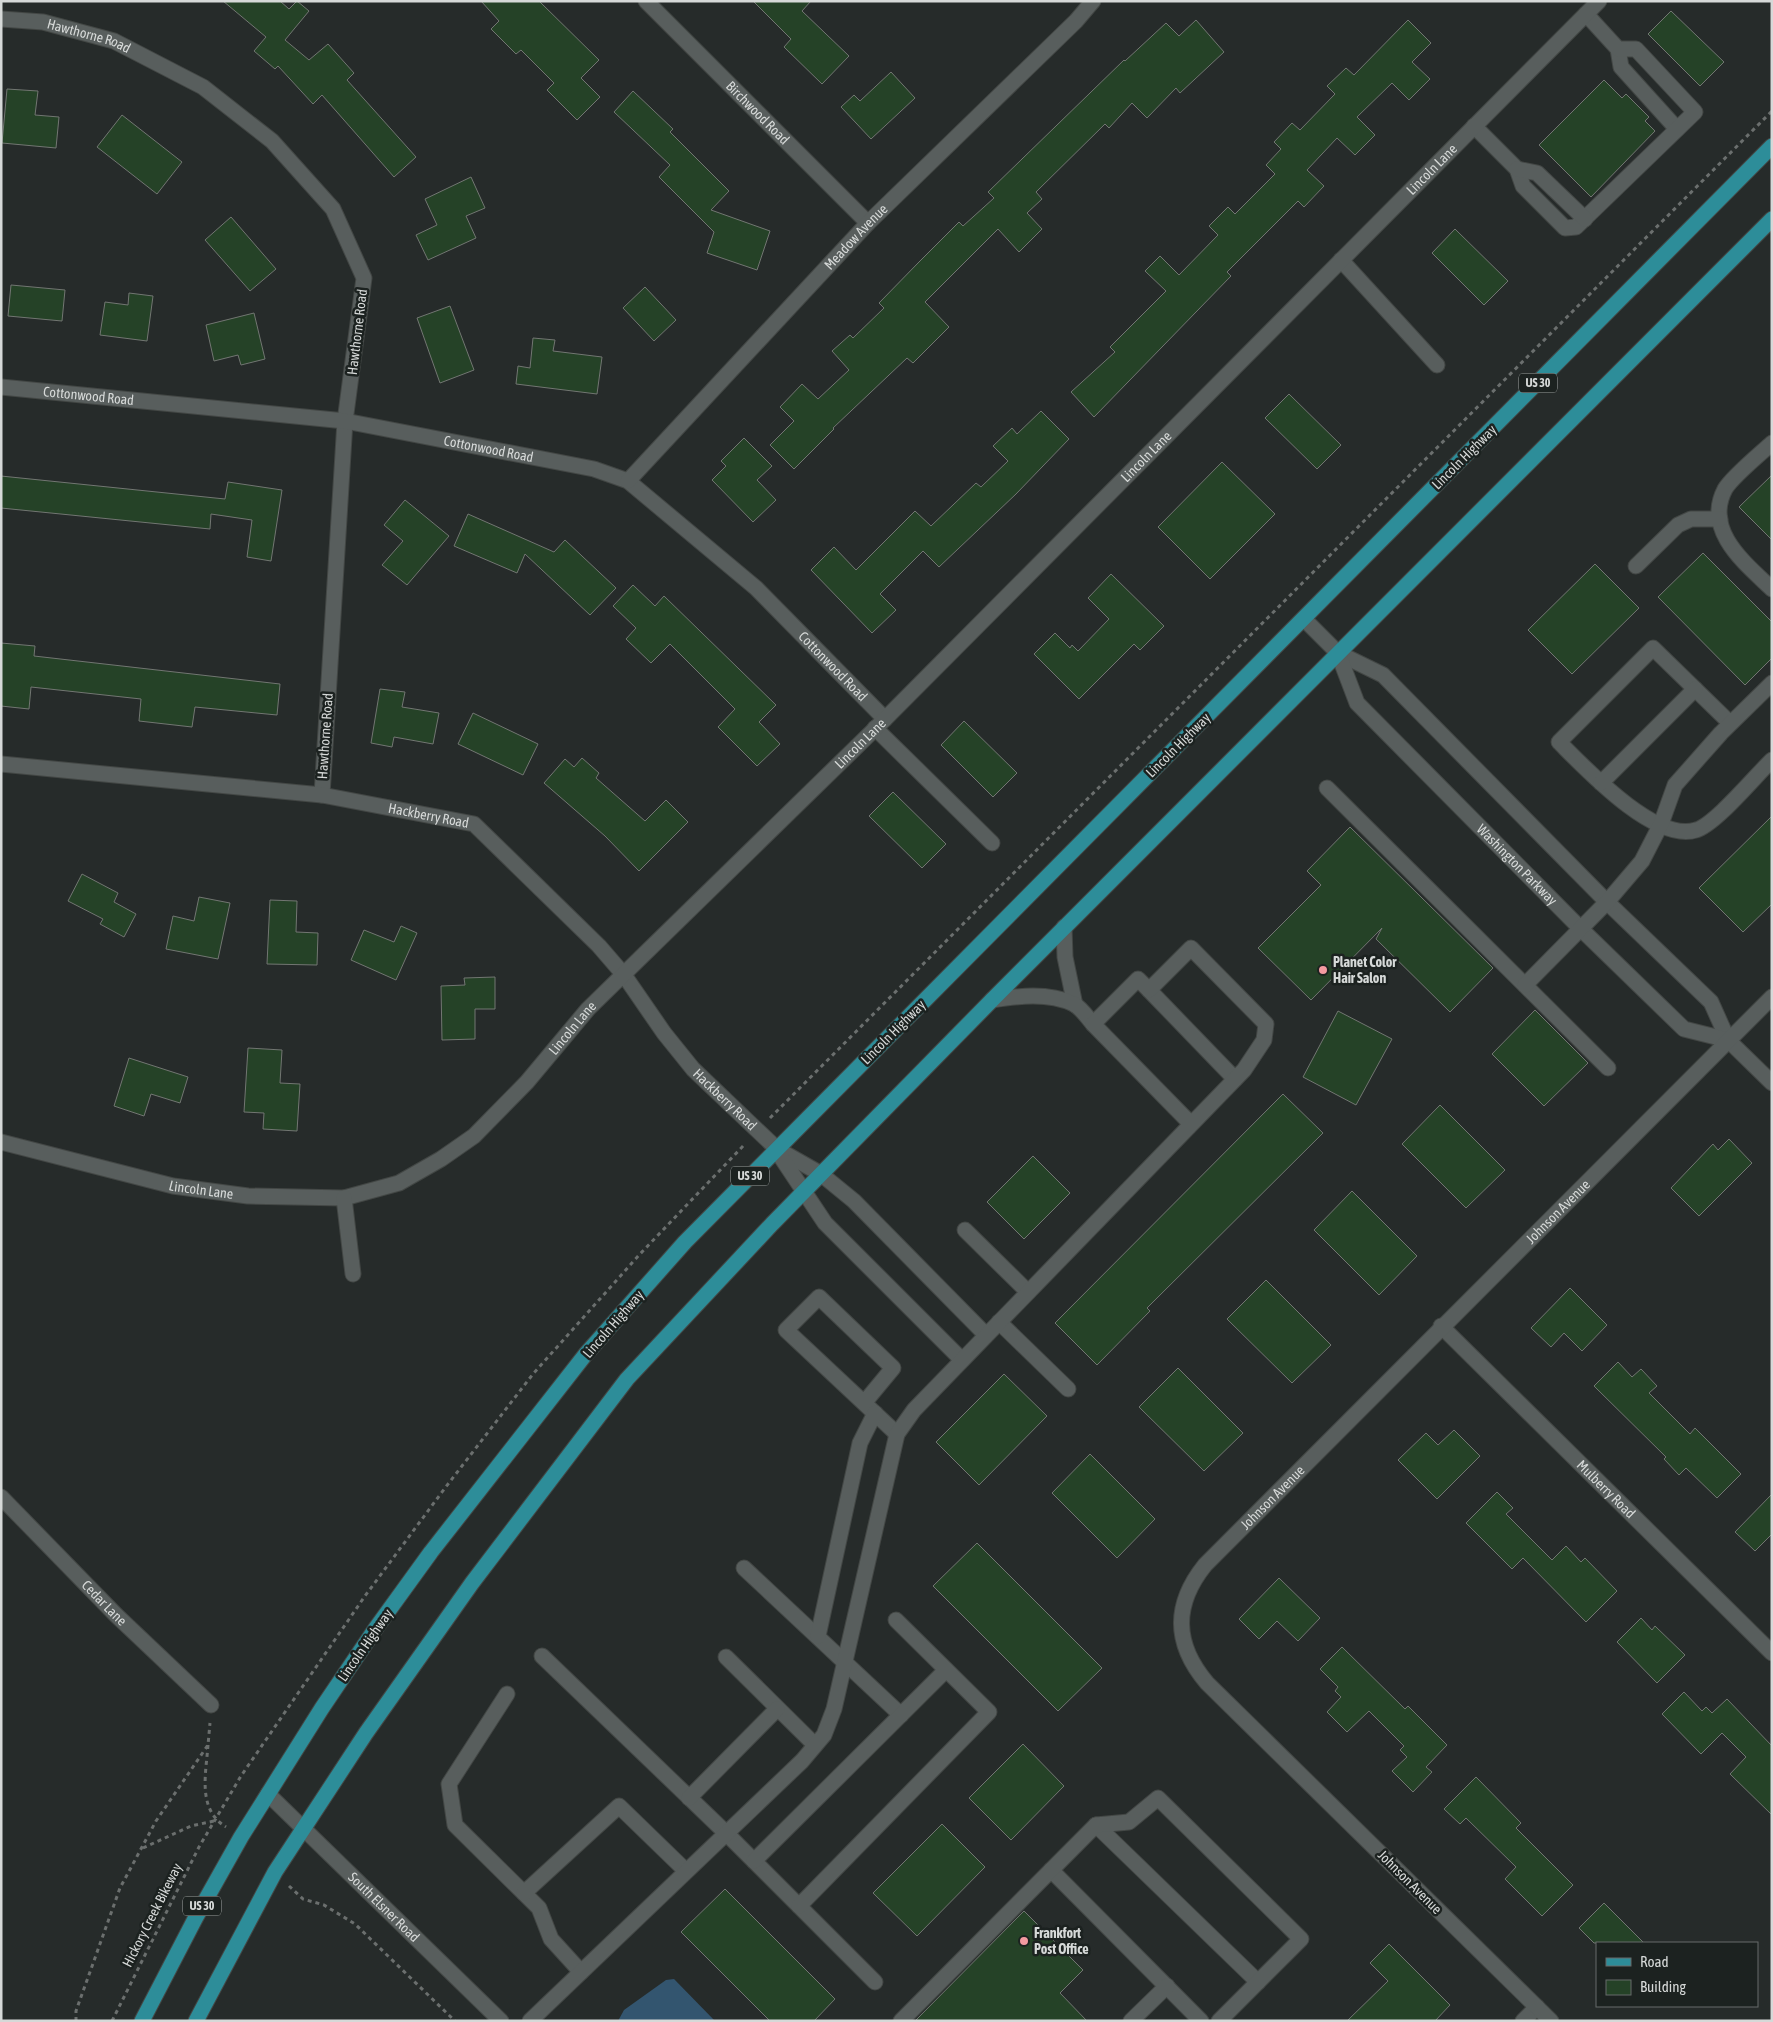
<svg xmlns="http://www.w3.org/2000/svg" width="1773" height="2022" font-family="'Asap Condensed',sans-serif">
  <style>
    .water { fill: #33556f }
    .building { fill: #254227; stroke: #727672 }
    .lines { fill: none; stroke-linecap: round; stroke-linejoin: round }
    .minor-casing { stroke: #434745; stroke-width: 17 }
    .major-casing { stroke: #434745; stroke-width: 17 }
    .path { stroke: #6b6f6e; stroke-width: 3; stroke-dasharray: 4 4; stroke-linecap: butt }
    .minor { stroke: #585e5d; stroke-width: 15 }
    .major { stroke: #2d8d99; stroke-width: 15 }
    .poi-dot { fill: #f49aa0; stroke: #1c2220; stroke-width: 2 }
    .labels { text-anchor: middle; stroke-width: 5; stroke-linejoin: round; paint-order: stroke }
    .shield { fill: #1c2220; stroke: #9ea2a1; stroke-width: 1 }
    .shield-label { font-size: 12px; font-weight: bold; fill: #d6d9d8 }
    .street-label { font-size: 14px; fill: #d6d9d8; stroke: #1c2220 }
    .poi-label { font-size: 14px; font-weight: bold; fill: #d6d9d8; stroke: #1c2220; text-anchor: start }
  </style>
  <rect width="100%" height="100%" fill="#262b2a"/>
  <path class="water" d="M 674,1979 L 715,2021 L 618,2021 L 624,2010 L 666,1980 Z"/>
  <path class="building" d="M 223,1 L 280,1 L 289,9 L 297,1 L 309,11 L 285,40 L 309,60 L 328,44 L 354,73 L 347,80 L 416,157 L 394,177 L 322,95 L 313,104 L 278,66 L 275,69 L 254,51 L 266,37 Z
    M 481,1 L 539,1 L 599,60 L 581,78 L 600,97 L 577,120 L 547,90 L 554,83 L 521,50 L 516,54 L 491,29 L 499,21 Z
    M 753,1 L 811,1 L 802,11 L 849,56 L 822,84 L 784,47 L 791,39 Z
    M 1671,11 L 1724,62 L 1700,86 L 1648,34 Z
    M 1196,20 L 1224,52 L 1180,93 L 1176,88 L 1147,118 L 1132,103 L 1109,128 L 1105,124 L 1036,192 L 1042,199 L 1027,213 L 1042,229 L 1019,252 L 998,229 L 925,302 L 949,327 L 913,363 L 907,358 L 833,428 L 834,429 L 794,469 L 770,445 L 794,421 L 780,407 L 802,384 L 818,399 L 849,370 L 832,351 L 850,335 L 853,338 L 884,308 L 879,303 L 919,262 L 959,222 L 963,226 L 994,198 L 988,192 L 1124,60 L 1125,61 L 1166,23 L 1179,36 Z
    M 1408,20 L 1431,43 L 1412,62 L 1430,79 L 1409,100 L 1392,83 L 1357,117 L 1375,135 L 1355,155 L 1337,138 L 1307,170 L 1324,186 L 1304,207 L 1298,201 L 1227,272 L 1231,276 L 1094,417 L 1071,392 L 1115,352 L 1110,347 L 1166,291 L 1145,271 L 1160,256 L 1179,275 L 1218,235 L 1209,226 L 1228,207 L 1235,214 L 1275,174 L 1266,165 L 1281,149 L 1274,142 L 1292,123 L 1300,130 L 1335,94 L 1327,86 L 1346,68 L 1354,75 Z
    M 891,72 L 915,98 L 871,139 L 841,107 L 854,95 L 860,101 Z
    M 1604,80 L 1622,98 L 1626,94 L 1649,117 L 1645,121 L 1655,131 L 1591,197 L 1539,145 Z
    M 7,89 L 38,91 L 35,115 L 59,117 L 56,148 L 2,143 Z
    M 633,91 L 673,129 L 670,132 L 729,191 L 711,210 L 770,231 L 757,270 L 707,253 L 714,232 L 659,177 L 670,165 L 614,112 Z
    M 122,115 L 182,162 L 157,194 L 97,147 Z
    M 471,177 L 485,208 L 466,216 L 476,238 L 428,260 L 416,235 L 437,225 L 425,199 Z
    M 231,217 L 276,269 L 250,291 L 205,240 Z
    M 1455,229 L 1508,281 L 1484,305 L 1432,253 Z
    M 11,285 L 65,290 L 62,321 L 8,316 Z
    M 645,287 L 676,320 L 654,341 L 623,308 Z
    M 129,293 L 153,296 L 147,341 L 100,335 L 105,302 L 128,305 Z
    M 450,306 L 474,370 L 440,383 L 417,318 Z
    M 254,313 L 265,359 L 241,365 L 238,355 L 214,361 L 206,325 Z
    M 533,338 L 555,340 L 553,351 L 602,357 L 597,394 L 516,384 L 518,366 L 530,368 Z
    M 1289,394 L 1341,445 L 1317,469 L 1265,418 Z
    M 1041,411 L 1069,439 L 1016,494 L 939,567 L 923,551 L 880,594 L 896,610 L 872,633 L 811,570 L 834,547 L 856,570 L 915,511 L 931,526 L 976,483 L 981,487 L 1008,461 L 993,446 L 1012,428 L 1017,434 Z
    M 744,438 L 772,466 L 757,480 L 776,500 L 753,522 L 712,480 L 726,466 L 721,461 Z
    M 1222,462 L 1275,514 L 1210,579 L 1158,527 Z
    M 1772,475 L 1772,540 L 1739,507 Z
    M 1,476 L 225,499 L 228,482 L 282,490 L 271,561 L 247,557 L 252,520 L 211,514 L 210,529 L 1,508 Z
    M 405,500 L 449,536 L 407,585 L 382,565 L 403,541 L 384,525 Z
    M 468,514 L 554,552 L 565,540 L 616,588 L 590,615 L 525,554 L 517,573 L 454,546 Z
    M 1703,553 L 1772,622 L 1772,658 L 1745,685 L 1658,597 Z
    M 1595,564 L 1639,608 L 1572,674 L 1528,630 Z
    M 1111,574 L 1164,626 L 1140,650 L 1134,644 L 1079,699 L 1034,654 L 1055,633 L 1070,648 L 1072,645 L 1078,651 L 1109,619 L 1088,598 Z
    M 633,585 L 655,606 L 664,596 L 776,705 L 759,722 L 780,744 L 757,766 L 718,727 L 735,709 L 670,644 L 651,663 L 626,639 L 636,628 L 613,606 Z
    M 1,643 L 35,646 L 34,656 L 280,684 L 277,715 L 195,707 L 192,727 L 139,721 L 141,699 L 31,687 L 29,709 L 1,706 Z
    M 380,689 L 405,692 L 402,707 L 439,713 L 433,744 L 394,737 L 392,747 L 371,743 Z
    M 473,713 L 538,744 L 523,775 L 458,744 Z
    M 964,721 L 1017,773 L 993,797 L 941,745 Z
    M 582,758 L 599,773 L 596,778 L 645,821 L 666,800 L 688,822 L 639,871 L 605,836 L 544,783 L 565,759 L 574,767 Z
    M 893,792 L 946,844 L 922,868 L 869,816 Z
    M 1772,816 L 1772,904 L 1743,932 L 1699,888 Z
    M 1350,827 L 1493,968 L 1450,1012 L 1376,939 L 1382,928 L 1311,1000 L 1258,948 L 1321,885 L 1307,871 Z
    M 82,874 L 118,893 L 114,902 L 136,914 L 124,937 L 100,924 L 103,919 L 68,901 Z
    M 199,897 L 230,903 L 218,959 L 166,949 L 173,916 L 194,921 Z
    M 270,900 L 297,901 L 296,932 L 318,933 L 317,965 L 267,964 Z
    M 401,926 L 417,933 L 396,980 L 351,960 L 364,930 L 394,942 Z
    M 495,977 L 495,1009 L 475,1009 L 475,1039 L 442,1040 L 441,986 L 465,985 L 464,978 Z
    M 1535,1010 L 1588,1063 L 1544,1106 L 1492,1054 Z
    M 1338,1011 L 1392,1039 L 1356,1105 L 1303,1077 Z
    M 248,1048 L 282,1050 L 280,1083 L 300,1084 L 297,1131 L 263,1129 L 264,1113 L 244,1112 Z
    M 129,1058 L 188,1077 L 180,1103 L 151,1094 L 144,1116 L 114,1106 Z
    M 1283,1094 L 1323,1133 L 1147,1308 L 1150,1311 L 1097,1365 L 1055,1323 Z
    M 1440,1105 L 1505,1170 L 1466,1208 L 1402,1144 Z
    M 1729,1139 L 1752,1163 L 1699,1216 L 1671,1188 L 1713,1144 L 1718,1150 Z
    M 1033,1156 L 1070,1193 L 1024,1239 L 987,1202 Z
    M 1352,1191 L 1417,1256 L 1379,1295 L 1314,1230 Z
    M 1266,1280 L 1331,1345 L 1292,1383 L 1227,1319 Z
    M 1570,1288 L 1607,1325 L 1582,1351 L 1564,1333 L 1551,1347 L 1531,1328 Z
    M 1618,1362 L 1632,1377 L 1641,1369 L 1657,1386 L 1649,1393 L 1690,1434 L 1695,1428 L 1741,1474 L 1717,1498 L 1686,1468 L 1679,1475 L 1664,1459 L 1666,1457 L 1594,1386 Z
    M 1178,1368 L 1243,1433 L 1204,1471 L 1139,1407 Z
    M 1004,1374 L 1047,1416 L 979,1485 L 936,1442 Z
    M 1454,1430 L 1480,1456 L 1437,1499 L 1398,1460 L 1426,1433 L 1438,1445 Z
    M 1090,1454 L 1155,1519 L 1117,1558 L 1052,1493 Z
    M 1497,1492 L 1513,1508 L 1506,1514 L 1552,1560 L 1566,1546 L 1581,1562 L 1585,1558 L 1617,1591 L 1586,1622 L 1523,1558 L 1512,1569 L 1466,1523 Z
    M 1772,1494 L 1772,1534 L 1755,1551 L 1735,1532 Z
    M 977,1543 L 1102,1668 L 1058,1711 L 933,1586 Z
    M 1279,1578 L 1320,1618 L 1298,1641 L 1277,1621 L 1259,1639 L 1239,1619 Z
    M 1641,1618 L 1652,1630 L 1655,1626 L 1685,1655 L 1657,1683 L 1617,1642 Z
    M 1342,1647 L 1405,1709 L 1408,1706 L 1447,1745 L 1426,1767 L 1432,1772 L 1413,1792 L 1392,1771 L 1407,1757 L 1400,1750 L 1404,1746 L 1369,1711 L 1347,1732 L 1327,1712 L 1341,1697 L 1335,1691 L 1338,1687 L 1320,1669 Z
    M 1684,1692 L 1702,1711 L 1706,1707 L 1712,1713 L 1727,1699 L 1772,1746 L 1772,1815 L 1730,1774 L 1746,1757 L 1722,1733 L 1701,1754 L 1662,1714 Z
    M 1023,1744 L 1064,1786 L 1011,1840 L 969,1798 Z
    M 1476,1777 L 1521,1823 L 1516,1828 L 1573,1885 L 1542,1916 L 1505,1879 L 1516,1867 L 1466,1818 L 1460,1824 L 1444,1809 Z
    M 942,1824 L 985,1867 L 917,1936 L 873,1893 Z
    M 725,1889 L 835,1999 L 814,2021 L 770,2021 L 681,1932 Z
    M 1604,1903 L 1644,1943 L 1594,1943 L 1579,1928 Z
    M 1024,1911 L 1083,1970 L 1060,1993 L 1087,2021 L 915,2021 Z
    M 1389,1944 L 1450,2005 L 1435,2021 L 1347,2021 L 1388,1981 L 1370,1963 Z"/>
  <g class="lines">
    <g class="minor-casing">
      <g id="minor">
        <path id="s1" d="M 646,1 L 868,223"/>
        <path id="s2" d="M 1,19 L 43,22 L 114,41 L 203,87 L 272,141 L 333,209 L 364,278 L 345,421 L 322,795"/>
        <path d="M 1618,49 L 1621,67 L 1677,129"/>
        <path d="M 1474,126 L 1517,169 L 1523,186 L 1565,228 L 1576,227 L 1695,112 L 1636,49 L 1618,49 L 1586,14"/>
        <path d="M 1517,169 L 1537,173 L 1585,219"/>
        <path d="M 1341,260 L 1437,365"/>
        <path id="s3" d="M 1,387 L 345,421 L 594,469 L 628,481 L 756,588 L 885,719"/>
        <path d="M 1772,443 C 1760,454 1732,477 1725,489 C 1703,531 1746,564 1772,589"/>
        <path id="s4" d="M 628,481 L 868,223 L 1076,21 L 1093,1"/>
        <path d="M 1636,566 L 1678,525 L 1691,519 L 1720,519"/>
        <path d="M 1304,619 L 1338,653 L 1383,675 L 1607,902 L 1711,1002 L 1728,1040 L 1772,1083"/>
        <path id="s5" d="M 1338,653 L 1357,703 L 1581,929 L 1684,1029 L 1728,1040"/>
        <path d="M 1730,723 L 1653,648 L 1559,742 C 1586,769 1655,843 1696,830 C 1715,825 1756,775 1772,760"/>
        <path d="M 875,728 L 992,843"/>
        <path id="s6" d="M 1,764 L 322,795 L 474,824 L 599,946 L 624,975 L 664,1033 L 693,1069 L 777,1149 L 821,1174 L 854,1201 L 986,1335"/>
        <path d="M 1601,783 L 1695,689"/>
        <path d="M 1327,788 L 1608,1068"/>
        <path d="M 1064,927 L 1065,957 L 1075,1005"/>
        <path d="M 1525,985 L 1607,902 L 1642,861 L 1661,824 L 1675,785 L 1721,733 L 1772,683"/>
        <path d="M 1149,990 L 1235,1079"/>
        <path d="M 992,1000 C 1018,996 1048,992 1074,1004 C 1081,1008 1088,1018 1093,1024"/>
        <path id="s7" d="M 1,1142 L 173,1186 L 248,1196 L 344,1198 L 399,1183 L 441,1159 L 474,1136 L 527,1082 L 588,1009 L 885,719 L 1599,1"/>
        <path d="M 777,1151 L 825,1223 L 962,1360"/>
        <path d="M 344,1198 L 353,1274"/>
        <path d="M 965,1230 L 1028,1292"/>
        <path d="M 999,1322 L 1068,1389"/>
        <path id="s8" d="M 1441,1326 L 1772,1653"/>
        <path d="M 864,1403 L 893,1368 L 819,1297 L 786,1330 L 897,1434"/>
        <path id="s9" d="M 1,1497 L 116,1615 L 211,1705"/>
        <path d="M 744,1568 L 901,1715"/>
        <path d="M 818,1636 L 860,1443 L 875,1413"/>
        <path d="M 542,1656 L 726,1833 L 875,1982"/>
        <path d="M 726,1657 L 815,1745"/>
        <path d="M 507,1694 L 449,1784 L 455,1825 L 539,1908 L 551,1939 L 581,1972"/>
        <path id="s10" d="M 268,1794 L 501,2021"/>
        <path d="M 689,1798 L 777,1709"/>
        <path d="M 1096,1825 L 1258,1982"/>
        <path d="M 754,1861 L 946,1670"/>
        <path d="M 1051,1870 L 1201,2021"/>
        <path d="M 524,1893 L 619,1806 L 686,1871"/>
        <path d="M 799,1906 L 989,1712 L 896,1620"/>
        <path d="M 530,2021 L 802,1761 L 824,1735 L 834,1709 L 897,1434 L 914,1410 L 1244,1070 L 1264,1040 L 1266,1024 L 1191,948 L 1149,990 L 1138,979 L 1093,1024 L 1191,1124"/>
        <path d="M 901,2021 L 1096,1825 L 1129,1822 L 1158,1798 L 1301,1939 L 1219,2021"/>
        <path d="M 1131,2021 L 1167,1986"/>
        <path d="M 1523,2021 L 1537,2007"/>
        <path id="s11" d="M 1551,2021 L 1207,1683 C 1174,1644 1173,1605 1205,1565 L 1772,997"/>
      </g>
    </g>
    <g class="major-casing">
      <path id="major" d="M 142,2021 L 196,1917 L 241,1837 L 322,1708 L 376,1628 L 431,1552 L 585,1355 L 685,1242 L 1772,146
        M 196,2021 L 275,1872 L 366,1733 L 472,1583 L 627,1379 L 772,1224 L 992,1000 L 1772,219"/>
    </g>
    <path class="path" d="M 770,1118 L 1772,111
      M 208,1745 C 206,1774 197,1809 226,1827
      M 143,1848 L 191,1826 L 214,1821
      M 289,1886 L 303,1899 L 324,1905 L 355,1924 L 455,2021
      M 76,2021 L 76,2011 L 120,1888 L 156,1821 L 208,1745 L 210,1723
      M 112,2021 L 199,1847 L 241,1776 L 365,1596 L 445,1488 L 533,1374 L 640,1254 L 745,1144"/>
    <use href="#minor" class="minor"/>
    <use href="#major" class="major"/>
  </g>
  <g class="poi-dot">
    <circle cx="1323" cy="970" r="5"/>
    <circle cx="1024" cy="1941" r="5"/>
  </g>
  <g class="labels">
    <g class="shield">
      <rect x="1519" y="373.5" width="38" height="19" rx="4"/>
      <rect x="731" y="1166.5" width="38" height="19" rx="4"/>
      <rect x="183" y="1896.5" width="38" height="19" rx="4"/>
    </g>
    <g class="shield-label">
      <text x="1538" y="387">US 30</text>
      <text x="750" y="1180">US 30</text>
      <text x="202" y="1910">US 30</text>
    </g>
    <g class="street-label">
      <text dy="5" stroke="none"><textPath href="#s2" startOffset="90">Hawthorne Road</textPath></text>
      <text dy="5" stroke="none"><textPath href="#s1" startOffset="158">Birchwood Road</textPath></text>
      <text dy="5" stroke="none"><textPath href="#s7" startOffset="1856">Lincoln Lane</textPath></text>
      <text dy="5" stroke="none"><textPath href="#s4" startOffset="334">Meadow Avenue</textPath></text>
      <text transform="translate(357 332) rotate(-83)" y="5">Hawthorne Road</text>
      <text dy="5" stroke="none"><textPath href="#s3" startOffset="88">Cottonwood Road</textPath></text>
      <text dy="5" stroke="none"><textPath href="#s3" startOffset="492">Cottonwood Road</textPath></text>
      <text dy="5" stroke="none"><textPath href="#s7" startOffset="1451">Lincoln Lane</textPath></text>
      <text transform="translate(1464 457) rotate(-45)" y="5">Lincoln Highway</text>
      <text dy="5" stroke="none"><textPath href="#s3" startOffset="912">Cottonwood Road</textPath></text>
      <text transform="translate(325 736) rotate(-86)" y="5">Hawthorne Road</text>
      <text dy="5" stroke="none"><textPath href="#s7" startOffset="1046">Lincoln Lane</textPath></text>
      <text transform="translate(1178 745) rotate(-45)" y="5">Lincoln Highway</text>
      <text dy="5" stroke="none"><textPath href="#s6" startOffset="431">Hackberry Road</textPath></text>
      <text dy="5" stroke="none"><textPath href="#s5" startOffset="281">Washington Parkway</textPath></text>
      <text dy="5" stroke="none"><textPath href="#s7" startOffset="641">Lincoln Lane</textPath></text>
      <text transform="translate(893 1032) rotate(-45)" y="5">Lincoln Highway</text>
      <text dy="5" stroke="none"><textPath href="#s6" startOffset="851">Hackberry Road</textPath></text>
      <text dy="5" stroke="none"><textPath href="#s7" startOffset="206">Lincoln Lane</textPath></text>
      <text dy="5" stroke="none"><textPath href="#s11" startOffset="1112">Johnson Avenue</textPath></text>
      <text transform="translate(613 1324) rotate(-49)" y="5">Lincoln Highway</text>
      <text dy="5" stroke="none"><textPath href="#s8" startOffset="232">Mulberry Road</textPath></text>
      <text dy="5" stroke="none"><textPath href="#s11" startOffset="708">Johnson Avenue</textPath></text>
      <text dy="5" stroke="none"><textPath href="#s9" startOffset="148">Cedar Lane</textPath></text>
      <text transform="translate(365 1645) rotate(-55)" y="5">Lincoln Highway</text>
      <text transform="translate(1410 1882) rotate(45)" y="5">Johnson Avenue</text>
      <text dy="5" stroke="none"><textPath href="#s10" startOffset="162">South Elsner Road</textPath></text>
      <text transform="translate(152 1915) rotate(-63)" y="5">Hickory Creek Bikeway</text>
    </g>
    <g class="poi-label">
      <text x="1333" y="967">Planet Color<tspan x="1333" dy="16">Hair Salon</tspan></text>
      <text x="1034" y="1938">Frankfort<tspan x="1034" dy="16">Post Office</tspan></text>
    </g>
  </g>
  <rect width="1773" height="2022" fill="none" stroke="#d6d9d8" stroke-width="5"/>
  <rect x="1596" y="1942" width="162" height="65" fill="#1c2220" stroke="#666b6a"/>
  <rect x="1606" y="1958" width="25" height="8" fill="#2d8d99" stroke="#666b6a"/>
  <text x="1640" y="1967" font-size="15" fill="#d6d9d8">Road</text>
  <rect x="1606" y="1980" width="25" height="15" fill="#254227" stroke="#666b6a"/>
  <text x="1640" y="1992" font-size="15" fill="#d6d9d8">Building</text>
</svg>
